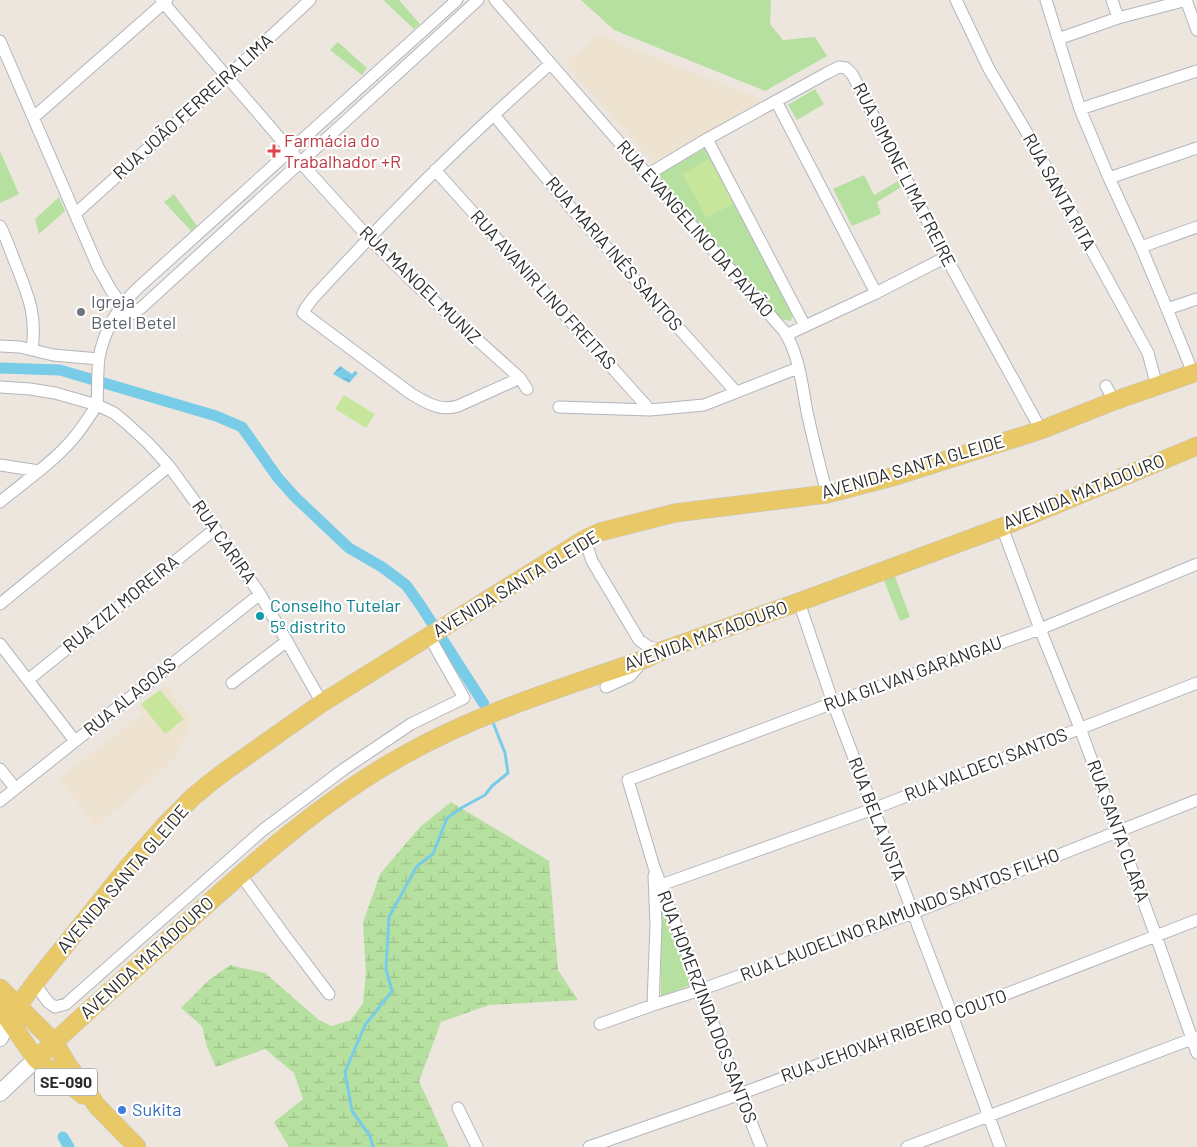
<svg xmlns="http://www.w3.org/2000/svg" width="1197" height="1147" font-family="Barlow,sans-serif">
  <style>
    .education { fill: #ede3d0 }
    .green { fill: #b6e09f }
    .wetland { fill: url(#wetland-marsh) }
    .pitch { fill: #c7e69b }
    .water { fill: url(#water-waves) }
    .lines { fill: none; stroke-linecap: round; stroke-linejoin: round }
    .stream { stroke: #78cce8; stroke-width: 3 }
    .canal { stroke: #78cce8; stroke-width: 11 }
    .minor-casing { stroke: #b2b5be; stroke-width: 13 }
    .secondary-casing { stroke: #b2b5be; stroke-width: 18 }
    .primary-casing { stroke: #c4c4c4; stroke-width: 19 }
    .minor { stroke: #fff; stroke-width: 11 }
    .secondary { stroke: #fff; stroke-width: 16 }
    .primary { stroke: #e9c967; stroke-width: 18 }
    .health-dot { fill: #e0444e; stroke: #fff; stroke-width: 2 }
    .worship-dot { fill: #6b7280; stroke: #fff; stroke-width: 2 }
    .culture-dot { fill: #0f9aa8; stroke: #fff; stroke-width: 2 }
    .shop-dot { fill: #3f7fe0; stroke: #fff; stroke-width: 2 }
    .labels { text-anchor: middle; stroke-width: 4.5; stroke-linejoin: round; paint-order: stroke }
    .shield { fill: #fff; stroke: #6b6b6b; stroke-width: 1 }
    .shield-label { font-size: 16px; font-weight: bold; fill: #2c2c2c }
    .street-label { font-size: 18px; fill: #2c2c2c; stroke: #fff }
    .health-label { font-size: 18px; fill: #be3a42; stroke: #fff; text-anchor: start }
    .worship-label { font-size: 18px; fill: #5b616d; stroke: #fff; text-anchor: start }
    .culture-label { font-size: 18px; fill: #0d838f; stroke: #fff; text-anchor: start }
    .shop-label { font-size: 18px; fill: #366cbe; stroke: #fff; text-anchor: start }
  </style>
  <defs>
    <pattern id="wetland-marsh" width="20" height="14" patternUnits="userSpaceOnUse" patternTransform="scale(1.25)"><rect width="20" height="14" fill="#b6e09f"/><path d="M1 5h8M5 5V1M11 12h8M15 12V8" fill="none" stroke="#9dc089"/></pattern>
    <pattern id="water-waves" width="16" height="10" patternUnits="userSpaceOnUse" patternTransform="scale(1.25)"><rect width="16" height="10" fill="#78cce8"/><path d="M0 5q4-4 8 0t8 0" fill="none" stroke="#68afc7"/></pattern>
  </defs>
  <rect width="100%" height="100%" fill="#ede6df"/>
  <path class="education" d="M 598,35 L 765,101 L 654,162 L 565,64 Z
    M 166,686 L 192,719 L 186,736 L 177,750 L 175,759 L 96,827 L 59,779 L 143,713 L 138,706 Z"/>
  <path class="green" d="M 385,0 L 399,0 L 420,24 L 414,29 L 384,1 Z
    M 581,0 L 771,0 L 770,24 L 783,40 L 815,37 L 827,56 L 765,91 L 614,30 Z
    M 338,42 L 367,68 L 362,75 L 330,50 Z
    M 815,89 L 824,104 L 797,120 L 788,105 Z
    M 707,147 L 793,310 L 791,321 L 781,319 L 657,175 Z
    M 0,151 L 19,194 L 0,203 Z
    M 864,175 L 874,195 L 900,180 L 903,186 L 877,202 L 881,214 L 852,226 L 833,189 Z
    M 174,194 L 197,226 L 191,231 L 164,202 Z
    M 59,197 L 65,211 L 39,234 L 35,219 Z
    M 894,574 L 910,617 L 900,621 L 883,578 Z
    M 661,907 L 694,984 L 661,996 Z"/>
  <path class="wetland" d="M 451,802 L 549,861 L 558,970 L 578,1000 L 489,1005 L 441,1022 L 419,1081 L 449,1147 L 289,1147 L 274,1122 L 303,1099 L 294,1073 L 265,1049 L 216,1067 L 207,1047 L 202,1026 L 181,1008 L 209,980 L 230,965 L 265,973 L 319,1020 L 332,1026 L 351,1020 L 363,1003 L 366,973 L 363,923 L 380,874 L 420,827 Z"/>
  <path class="pitch" d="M 709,159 L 734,203 L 707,218 L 682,174 Z
    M 344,395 L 375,414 L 366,428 L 335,409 Z
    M 160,690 L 184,719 L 165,734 L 141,704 Z"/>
  <path class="water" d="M 340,366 L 352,374 L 355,371 L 358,373 L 349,383 L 333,374 Z"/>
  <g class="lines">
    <path class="stream" d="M 373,1147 L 370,1136 L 352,1111 L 345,1072 L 365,1025 L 392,991 L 386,969 L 389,917 L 417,866 L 433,854 L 447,818 L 463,807 L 485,795 L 492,786 L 508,773 L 505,753 L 492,720"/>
    <path class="canal" d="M 0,368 L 60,370 L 216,416 L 242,427 L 278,478 L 296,498 L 349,548 L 382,567 L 406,585 L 421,606 L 484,704
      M 63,1137 L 69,1147"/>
    <g class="minor-casing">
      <path id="minor" d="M 161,0 L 301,163 L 369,238 L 415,284 L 520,378 L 527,389
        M 495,0 L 784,331 C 799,354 802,385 807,412 C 813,439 820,467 827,494
        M 956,0 L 989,69 L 1033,143 L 1148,353 L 1157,386
        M 1046,0 L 1080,109 L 1109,178 L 1141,247 L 1167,309 L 1193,373
        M 1112,0 L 1118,18
        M 1186,0 L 1197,30
        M 1058,39 L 1118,18 L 1187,0
        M 0,41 L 98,267 L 111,290 L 125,310
        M 776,101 L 876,293
        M 1080,109 L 1197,71
        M 494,115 L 572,209 L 736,392
        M 34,117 L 167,0
        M 707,139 L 805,326
        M 435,170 L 650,410
        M 647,175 L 707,139 L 827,73 L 839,67 L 846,68 L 852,74 L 946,257 L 1041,430
        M 1109,178 L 1197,148
        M 75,214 L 227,77 L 310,0
        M 0,226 C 6,237 10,250 15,262 C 28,296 37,313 32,350
        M 1141,247 L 1197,227
        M 1167,309 L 1197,299
        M 113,319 L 129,315 L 141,308 L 478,0
        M 786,335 L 876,293 L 946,257
        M 0,346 L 20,347 L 53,355 L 99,359
        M 520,378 L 458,406 C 440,412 425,402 410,393 L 303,313 L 305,309 L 313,298 C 353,255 394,211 436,170 C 473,133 512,98 550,64
        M 1106,386 L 1114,401
        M 0,387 L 30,389 L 55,393 L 97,405 L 114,413 L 125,422 L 147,442 L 169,466 L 215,529 L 260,594 L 322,703
        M 97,405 C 98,390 97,373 99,358 C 104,330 119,306 139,287 L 457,0
        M 559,407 L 650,410 L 704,405 L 798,368
        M 0,465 L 39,471
        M 0,502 C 24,482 51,464 72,440 C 81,430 89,417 97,405
        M 1002,527 L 1040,629 L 1080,728 L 1156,936 L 1197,1053
        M 585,539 L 588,549 L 592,561 L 639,640 L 649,647 L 664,650
        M 799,602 L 833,703 L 952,1015 L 1000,1147
        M 0,604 L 169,466
        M 0,644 L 75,741
        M 28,680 L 215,529
        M 232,683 L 287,641
        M 606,687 L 630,676 L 643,661
        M 0,769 L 15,788
        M 0,801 L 260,594
        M 240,874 L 285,936 L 329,994
        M 661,885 L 873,809 L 1197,683
        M 35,984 L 48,1002 L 55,1007 L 66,1004 L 263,830 L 344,769 L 411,724 L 464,698 L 429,636
        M 653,1005 L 656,924 L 654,876
        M 600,1024 L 653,1005 L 700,990 L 913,913 L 1197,800
        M 458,1108 L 477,1147
        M 589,1147 L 740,1094 L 952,1015 L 1197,920
        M 761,1147 L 740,1094 L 654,867 L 628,780 L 833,703 L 1040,629 L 1197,564
        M 907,1147 L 1197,1037"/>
    </g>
    <g class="secondary-casing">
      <path id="secondary" d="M 0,1038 L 8,1019
        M 0,1093 L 36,1059"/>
    </g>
    <g class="primary-casing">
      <path id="primary" d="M 0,988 L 54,1042 L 68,1065 L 97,1106 L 137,1147
        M 0,1009 L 8,1019 L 36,1059 L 83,1095
        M 8,1019 L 38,979 L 128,867 L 165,825 L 193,797 L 211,782 L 227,770 L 322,703 L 585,539 L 600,532 L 675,513 L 827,494 L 896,476 L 1041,430 L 1114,401 L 1197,372
        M 36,1059 C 85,1013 135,969 185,924 C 254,862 324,799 406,754 C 481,712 565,687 645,659 L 664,650 L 799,602 L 1002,527 L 1197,446"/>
    </g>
    <use href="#minor" class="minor"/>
    <use href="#secondary" class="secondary"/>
    <use href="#primary" class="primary"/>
  </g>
  <path class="health-dot" d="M271.5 143.5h5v5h5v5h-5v5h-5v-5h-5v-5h5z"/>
  <circle class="worship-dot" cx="81" cy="312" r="5"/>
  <circle class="culture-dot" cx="260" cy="616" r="5"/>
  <circle class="shop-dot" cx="122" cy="1110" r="5"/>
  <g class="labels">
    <rect class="shield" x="35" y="1068.5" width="62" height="27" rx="4"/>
    <g class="shield-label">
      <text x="66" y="1088">SE-090</text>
    </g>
    <g class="street-label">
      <text transform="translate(193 107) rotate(-42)" y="6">RUA JOÃO FERREIRA LIMA</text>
      <text transform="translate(904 175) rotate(63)" y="6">RUA SIMONE LIMA FREIRE</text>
      <text transform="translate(1059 192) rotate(61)" y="6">RUA SANTA RITA</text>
      <text transform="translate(695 229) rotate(49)" y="6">RUA EVANGELINO DA PAIXÃO</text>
      <text transform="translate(614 254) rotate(49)" y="6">RUA MARIA INÊS SANTOS</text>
      <text transform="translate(420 285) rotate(44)" y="6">RUA MANOEL MUNIZ</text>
      <text transform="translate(543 290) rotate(48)" y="6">RUA AVANIR LINO FREITAS</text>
      <text transform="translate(913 467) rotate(-16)" y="6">AVENIDA SANTA GLEIDE</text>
      <text transform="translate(1084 492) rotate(-22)" y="6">AVENIDA MATADOURO</text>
      <text transform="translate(224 542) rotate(55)" y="6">RUA CARIRA</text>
      <text transform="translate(516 584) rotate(-31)" y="6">AVENIDA SANTA GLEIDE</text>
      <text transform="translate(121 604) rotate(-39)" y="6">RUA ZIZI MOREIRA</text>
      <text transform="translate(706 636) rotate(-20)" y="6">AVENIDA MATADOURO</text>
      <text transform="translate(913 674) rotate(-20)" y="6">RUA GILVAN GARANGAU</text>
      <text transform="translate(130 697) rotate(-39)" y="6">RUA ALAGOAS</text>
      <text transform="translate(986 765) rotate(-21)" y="6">RUA VALDECI SANTOS</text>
      <text transform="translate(877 819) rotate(69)" y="6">RUA BELA VISTA</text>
      <text transform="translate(1118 831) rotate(70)" y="6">RUA SANTA CLARA</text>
      <text transform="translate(123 879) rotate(-49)" y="6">AVENIDA SANTA GLEIDE</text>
      <text transform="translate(900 915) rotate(-21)" y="6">RUA LAUDELINO RAIMUNDO SANTOS FILHO</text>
      <text transform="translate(147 958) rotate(-42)" y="6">AVENIDA MATADOURO</text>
      <text transform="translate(707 1007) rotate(69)" y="6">RUA HOMERZINDA DOS SANTOS</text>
      <text transform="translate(894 1036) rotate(-20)" y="6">RUA JEHOVAH RIBEIRO COUTO</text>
    </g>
    <g class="health-label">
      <text x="284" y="147">Farmácia do<tspan x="284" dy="21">Trabalhador +R</tspan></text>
    </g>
    <g class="worship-label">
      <text x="91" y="308">Igreja<tspan x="91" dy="21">Betel Betel</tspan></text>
    </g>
    <g class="culture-label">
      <text x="270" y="612">Conselho Tutelar<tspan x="270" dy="21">5º distrito</tspan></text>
    </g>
    <g class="shop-label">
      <text x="132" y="1116">Sukita</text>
    </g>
  </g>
</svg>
